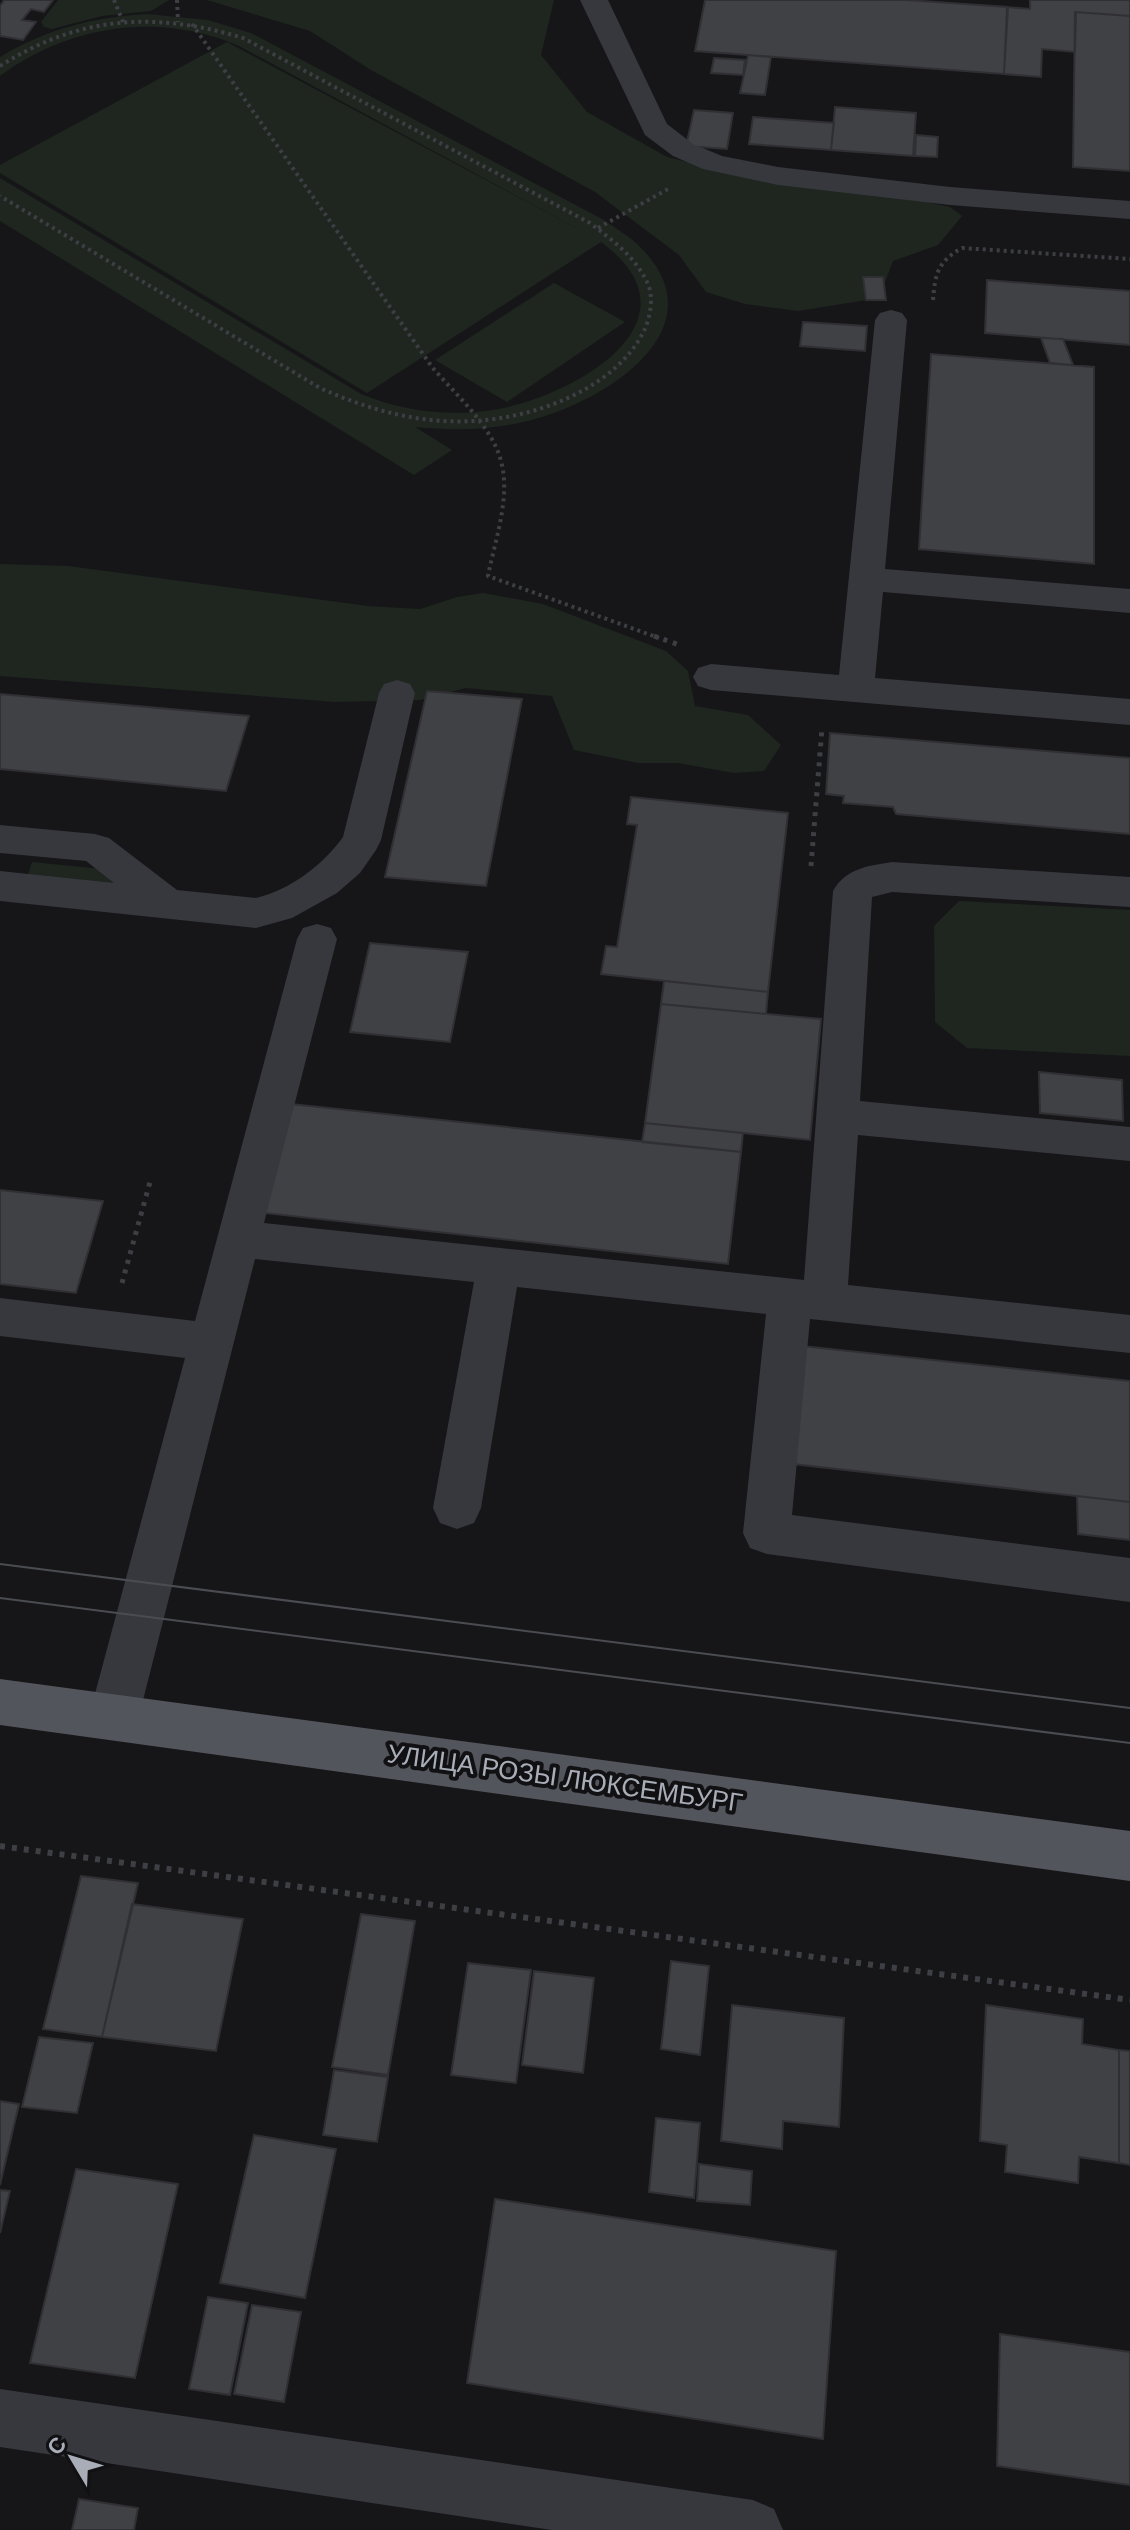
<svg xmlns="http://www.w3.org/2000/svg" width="1130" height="2530" font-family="Arial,sans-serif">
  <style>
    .green { fill: #1e261f }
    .building { fill: #404145; stroke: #303034; stroke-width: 2 }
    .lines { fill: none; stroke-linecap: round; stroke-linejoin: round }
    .path-far2 { stroke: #3d3f44; stroke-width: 4; stroke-dasharray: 3 4; stroke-linecap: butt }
    .path-far1 { stroke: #3d3f44; stroke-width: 5; stroke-dasharray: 4 6; stroke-linecap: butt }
    .path { stroke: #3d3f44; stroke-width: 6; stroke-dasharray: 5 7; stroke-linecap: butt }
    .minor { fill: #37383d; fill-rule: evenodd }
    .major { fill: #53555c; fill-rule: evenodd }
    .tram { stroke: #4a4c52; stroke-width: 2 }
    .labels { text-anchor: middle; stroke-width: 8; stroke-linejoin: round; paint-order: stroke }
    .street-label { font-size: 26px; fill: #a8adb8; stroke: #111113 }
  </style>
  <rect width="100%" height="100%" fill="#161618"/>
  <path class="green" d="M 58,0 L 169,0 L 151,11 L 102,16 L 52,29 L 44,27 L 41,22 Z
    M 207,0 L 554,0 L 541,55 L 587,112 L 667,157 L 741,175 L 872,190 L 950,207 L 962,216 L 938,245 L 893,261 L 879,298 L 798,311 L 745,304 L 706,292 L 679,255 L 595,192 L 371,70 L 310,31 Z
    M 147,14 L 208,20 L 251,33 L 602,219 C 617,229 634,239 646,253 C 717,334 599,403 532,420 C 493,430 455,431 415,427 L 452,450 L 414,475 L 0,221 L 0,178 L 361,394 C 403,411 448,417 493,410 C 570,398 709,322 601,242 L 367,393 L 0,173 L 0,165 L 227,42 L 593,237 L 239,46 C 160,11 68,25 0,76 L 0,57 C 46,29 94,17 147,14 Z
    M 554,283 L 625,322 L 507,402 L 435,360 Z
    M 0,564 L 68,566 L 368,606 L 420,609 L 457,597 L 483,593 L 543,604 L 666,651 L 688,671 L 695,706 L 748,715 L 781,745 L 764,771 L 734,773 L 678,763 L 638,763 L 574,750 L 552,696 L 466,688 L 420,700 L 335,702 L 0,676 Z
    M 32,862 L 102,869 L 124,886 L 27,878 Z
    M 959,901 L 1130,910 L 1130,1056 L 967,1048 L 935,1022 L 934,926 Z"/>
  <path class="building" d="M 4,0 L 53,0 L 44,12 L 31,9 L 22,20 L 36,22 L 23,40 L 0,36 L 0,6 Z
    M 705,0 L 907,0 L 1008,7 L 1004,74 L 695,51 Z
    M 1030,0 L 1130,0 L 1130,16 L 1076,12 L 1075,52 L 1042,49 L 1041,77 L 1004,74 L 1007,7 L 1030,9 Z
    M 1075,12 L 1130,16 L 1130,171 L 1073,167 Z
    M 748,55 L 771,57 L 765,95 L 740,93 Z
    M 714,58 L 745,60 L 743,75 L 711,73 Z
    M 835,107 L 916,113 L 913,156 L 831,150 Z
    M 694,110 L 733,113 L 727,149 L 686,146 Z
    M 753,117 L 834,123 L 831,150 L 749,144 Z
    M 916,135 L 938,137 L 937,157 L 915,156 Z
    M 863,277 L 883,277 L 886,300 L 866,300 Z
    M 987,280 L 1130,291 L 1130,345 L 985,333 Z
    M 803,322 L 867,326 L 865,351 L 800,346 Z
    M 1041,338 L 1063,339 L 1073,365 L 1050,363 Z
    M 931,354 L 1094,367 L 1094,564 L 919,549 Z
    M 427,691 L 522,699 L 486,886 L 385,877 Z
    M 0,694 L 249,716 L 226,791 L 0,769 Z
    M 830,733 L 1130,758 L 1130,834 L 896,814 L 893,807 L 843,803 L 844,796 L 826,794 Z
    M 631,797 L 788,813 L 768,992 L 601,974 L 606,946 L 617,947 L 637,825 L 627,824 Z
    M 370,943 L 468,952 L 450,1042 L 350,1032 Z
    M 664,981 L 768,992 L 766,1014 L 661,1004 Z
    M 661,1004 L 821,1019 L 810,1140 L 645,1123 Z
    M 1039,1072 L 1122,1080 L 1123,1121 L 1040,1113 Z
    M 291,1104 L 741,1152 L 728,1264 L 264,1213 Z
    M 645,1123 L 743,1133 L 741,1152 L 642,1142 Z
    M 0,1190 L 103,1201 L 76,1293 L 0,1284 Z
    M 802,1346 L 1130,1381 L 1130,1502 L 793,1464 Z
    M 1077,1496 L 1130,1502 L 1130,1540 L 1078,1534 Z
    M 81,1876 L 138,1883 L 102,2037 L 43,2029 Z
    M 132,1904 L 243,1919 L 216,2051 L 102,2037 Z
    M 361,1914 L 415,1921 L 388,2075 L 332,2067 Z
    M 671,1961 L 709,1966 L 700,2055 L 661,2049 Z
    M 468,1963 L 531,1970 L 516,2083 L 451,2075 Z
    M 534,1971 L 594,1978 L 583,2073 L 522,2065 Z
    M 732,2005 L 844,2018 L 839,2127 L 783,2121 L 782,2149 L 721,2141 Z
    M 986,2005 L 1083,2019 L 1082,2044 L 1119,2050 L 1119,2163 L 1079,2157 L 1078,2183 L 1005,2172 L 1007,2145 L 980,2141 Z
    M 39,2037 L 93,2043 L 77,2113 L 22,2107 Z
    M 1119,2050 L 1130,2051 L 1130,2165 L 1119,2163 Z
    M 334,2070 L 388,2077 L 377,2142 L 323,2135 Z
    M 0,2101 L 19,2104 L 0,2185 Z
    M 656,2118 L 700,2123 L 694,2198 L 649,2192 Z
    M 254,2135 L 336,2149 L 305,2298 L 220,2283 Z
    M 699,2164 L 752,2171 L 750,2205 L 697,2201 Z
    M 76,2169 L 178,2184 L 135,2378 L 30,2363 Z
    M 0,2190 L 10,2191 L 0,2233 Z
    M 495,2199 L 836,2251 L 823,2439 L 467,2383 Z
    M 208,2297 L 248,2303 L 230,2395 L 189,2389 Z
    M 252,2305 L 301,2312 L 284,2402 L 234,2394 Z
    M 1000,2334 L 1130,2352 L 1130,2485 L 997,2466 Z
    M 79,2499 L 138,2508 L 134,2530 L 72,2530 Z"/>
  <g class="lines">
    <path class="path-far2" d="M 114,0 L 123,22
      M 177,0 L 178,22
      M 192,24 L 432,367 C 455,394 492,426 501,461 C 511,497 495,540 488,576 L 659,638
      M 0,66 C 79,16 154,11 243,38 L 590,223 C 613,241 635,256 648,284 C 654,298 650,318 644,331 C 615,389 535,418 473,421 C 419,424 369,410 320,388 L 0,196
      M 598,228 L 668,189
      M 933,300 C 935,274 938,261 962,248 L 1130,259"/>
    <path class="path-far1" d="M 654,636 L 682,646
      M 811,866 L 822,728
      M 122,1283 L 150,1182"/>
    <path class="path" d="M 0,1846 L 1130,2000"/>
    <path class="minor" d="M 580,0 L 608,0 L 667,124 L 693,144 L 722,156 L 778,167 L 950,187 L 1130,201 L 1130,219 L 950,205 L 778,185 L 703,169 L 673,156 L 645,135 Z
      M 891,310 L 902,313 L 907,320 L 885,569 L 1130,589 L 1130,613 L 883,592 L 875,678 L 1130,699 L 1130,725 L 711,690 L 698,686 L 693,677 L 698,668 L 711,664 L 839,675 L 875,320 L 880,313 Z
      M 397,680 L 410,684 L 415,693 L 381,840 L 376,850 L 360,873 L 337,893 L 292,918 L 256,928 L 0,901 L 0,871 L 114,883 L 86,861 L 0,853 L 0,825 L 95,834 L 109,838 L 177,890 L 256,898 C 290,890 323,865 343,837 L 379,693 L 384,684 Z
      M 892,862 L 1130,877 L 1130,907 L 892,892 L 872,897 L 860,1101 L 1130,1127 L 1130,1161 L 858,1135 L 848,1285 L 1130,1315 L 1130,1353 L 810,1319 L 792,1515 L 1130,1558 L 1130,1602 L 767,1554 L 750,1548 L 743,1533 L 766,1314 L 517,1287 L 481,1508 L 474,1523 L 457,1529 L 440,1523 L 433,1508 L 474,1282 L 255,1259 L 139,1716 L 132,1733 L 114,1740 L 96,1733 L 89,1716 L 185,1358 L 0,1336 L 0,1298 L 195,1321 L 297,939 L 303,928 L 317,924 L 331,928 L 337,939 L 264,1223 L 804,1280 L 833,891 C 846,868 868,866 892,862 Z
      M 0,2389 L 753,2500 L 774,2509 L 783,2530 L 552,2530 L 0,2447 Z"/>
    <path class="major" d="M 0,1679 L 1130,1831 L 1130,1881 L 0,1725 Z"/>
    <path class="tram" d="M 0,1564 L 1130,1708
      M 0,1598 L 1130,1743"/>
  </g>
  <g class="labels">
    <g class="street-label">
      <text transform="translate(565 1778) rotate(8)" y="9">УЛИЦА РОЗЫ ЛЮКСЕМБУРГ</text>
    </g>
  </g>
  <g transform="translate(72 2458) rotate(308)" stroke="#111113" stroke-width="6" paint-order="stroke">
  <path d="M0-6L14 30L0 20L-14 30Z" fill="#a8adb8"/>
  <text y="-12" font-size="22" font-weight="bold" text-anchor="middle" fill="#a8adb8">С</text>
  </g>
</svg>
